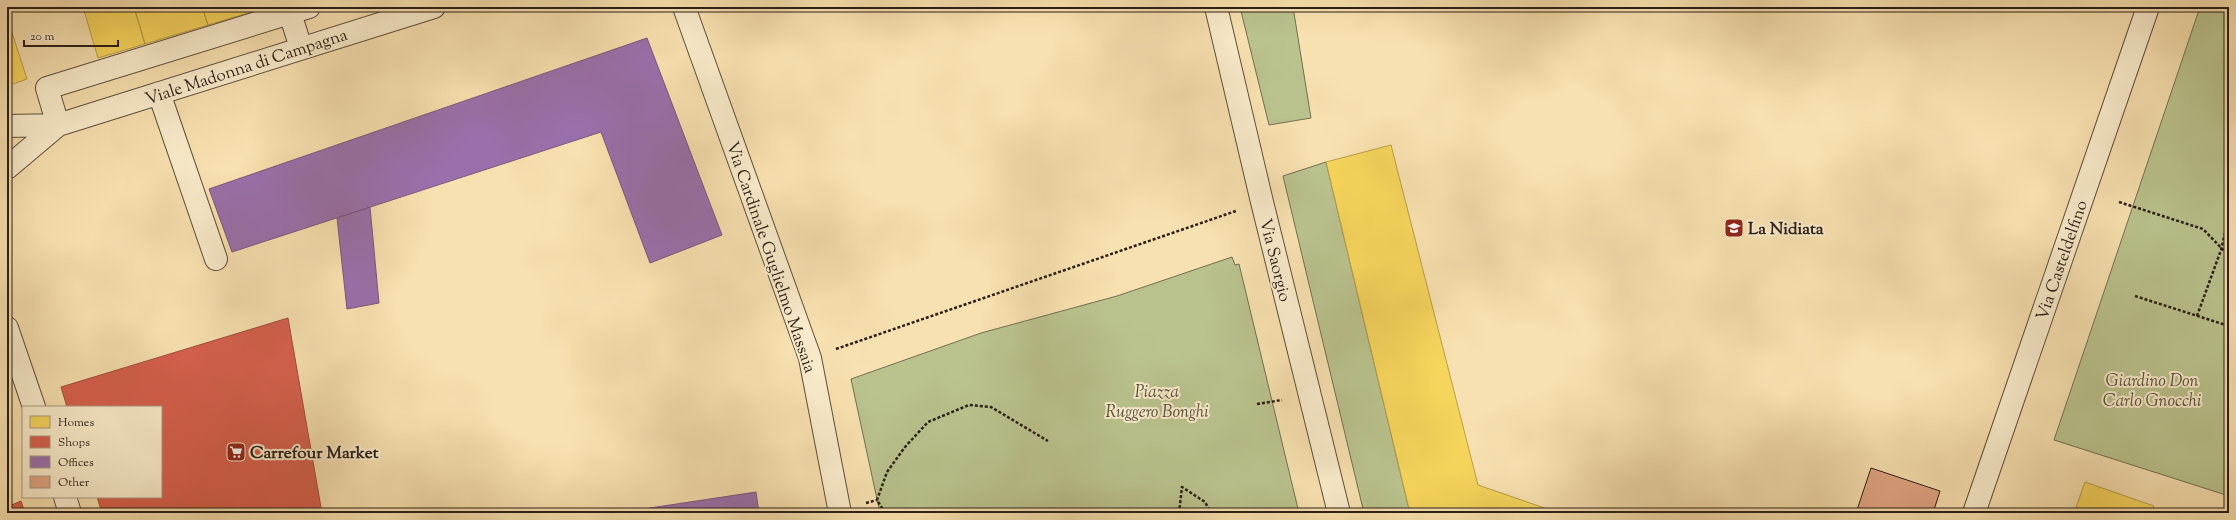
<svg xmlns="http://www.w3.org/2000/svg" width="2236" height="520" font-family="'Sorts Mill Goudy',serif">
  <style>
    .green { fill: #bac38e; stroke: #727052 }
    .homes { fill: #f6d55c; stroke: #b99e47 }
    .shops { fill: #d6604d; stroke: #a24c3d }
    .offices { fill: #9970ab; stroke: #78577f }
    .building { fill: #e1a583; stroke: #2a1e17 }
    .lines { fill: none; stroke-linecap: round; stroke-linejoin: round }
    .minor-casing { stroke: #5e4f3d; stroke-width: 24 }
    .path { stroke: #2a1e17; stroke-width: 2.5; stroke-dasharray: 3 2; stroke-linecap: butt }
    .minor { stroke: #faeccc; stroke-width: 22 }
    .labels { text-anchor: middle; stroke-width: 4; stroke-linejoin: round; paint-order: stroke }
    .street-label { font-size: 17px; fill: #2a1e17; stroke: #faeccc }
    .poi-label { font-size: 17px; font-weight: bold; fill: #2a1e17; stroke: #faeccc; text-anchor: start }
    .park-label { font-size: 17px; font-style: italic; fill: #55503b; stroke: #faeccc }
  </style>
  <rect width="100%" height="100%" fill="#f8e1b0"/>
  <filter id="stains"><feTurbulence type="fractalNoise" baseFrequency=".005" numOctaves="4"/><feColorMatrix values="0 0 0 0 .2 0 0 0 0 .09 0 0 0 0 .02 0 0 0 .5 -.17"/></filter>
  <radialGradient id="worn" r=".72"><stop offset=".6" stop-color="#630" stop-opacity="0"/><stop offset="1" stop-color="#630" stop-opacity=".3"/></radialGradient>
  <path class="green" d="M 1240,7 L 1293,7 L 1311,118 L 1269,125 Z
    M 2200,7 L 2229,7 L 2229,496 L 2054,440 Z
    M 1326,162 L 1410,513 L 1364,513 L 1283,176 Z
    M 1232,257 L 1235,265 L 1239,264 L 1299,513 L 880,513 L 851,379 L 981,333 L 1117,296 Z"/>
  <path class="homes" d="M 83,7 L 134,7 L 145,44 L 98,58 Z
    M 134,7 L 202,7 L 208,25 L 145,44 Z
    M 202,7 L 268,7 L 208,25 Z
    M 7,17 L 27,79 L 7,86 Z
    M 1391,145 L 1478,485 L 1559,513 L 1410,513 L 1326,162 Z
    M 2085,482 L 2154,506 L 2151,513 L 2074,513 Z"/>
  <path class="shops" d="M 288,318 L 322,513 L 102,513 L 97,497 L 161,497 L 161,407 L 67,407 L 61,387 Z
    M 21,501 L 25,513 L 7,513 L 7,507 Z"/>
  <path class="offices" d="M 647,38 L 722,235 L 650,263 L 601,132 L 232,252 L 209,189 Z
    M 370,207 L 379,303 L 347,309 L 337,218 Z
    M 756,492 L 759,513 L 617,513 Z"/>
  <path class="building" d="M 1871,468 L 1940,491 L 1933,513 L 1856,513 Z"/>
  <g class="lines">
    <g class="minor-casing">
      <path id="minor" d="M 288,7 L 301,48
        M 684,7 L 810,358 L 840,513
        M 1216,7 L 1262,202 L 1339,513
        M 159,93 L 216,259
        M 58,125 L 47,88 L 309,7
        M 7,126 L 58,125 L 434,7
        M 7,168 L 58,125
        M 7,328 L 34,407
        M 65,497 L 70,513
        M 1974,513 L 2148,7"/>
    </g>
    <path class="path" d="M 2119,202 L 2203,229 L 2229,256
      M 2135,296 L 2229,326
      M 2197,316 L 2221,250 L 2229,216
      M 836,349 L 1236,211
      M 1257,404 L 1282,400
      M 866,503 L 877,500
      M 885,513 L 877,500 L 887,472 L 905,447 L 928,422 L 969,405 L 991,407 L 1048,441
      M 1179,513 L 1182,487 L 1205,502 L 1211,513"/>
    <use href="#minor" class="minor"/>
  </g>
  <defs>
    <g id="school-square" transform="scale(1)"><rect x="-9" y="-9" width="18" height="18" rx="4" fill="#8f2418" stroke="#faeccc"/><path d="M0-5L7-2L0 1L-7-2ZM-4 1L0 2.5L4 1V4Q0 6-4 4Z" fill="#fff"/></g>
    <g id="supermarket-square" transform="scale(1)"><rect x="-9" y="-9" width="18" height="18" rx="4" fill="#8f2418" stroke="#faeccc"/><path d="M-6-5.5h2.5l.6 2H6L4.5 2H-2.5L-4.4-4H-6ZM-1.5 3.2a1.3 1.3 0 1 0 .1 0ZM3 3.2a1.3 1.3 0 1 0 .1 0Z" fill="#fff"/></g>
  </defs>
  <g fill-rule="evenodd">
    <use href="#school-square" x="1734" y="228"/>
    <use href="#supermarket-square" x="236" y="452"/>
  </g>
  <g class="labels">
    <g class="street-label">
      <text transform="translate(246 66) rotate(-18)" y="6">Viale Madonna di Campagna</text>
      <text transform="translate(772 257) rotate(71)" y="6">Via Cardinale Guglielmo Massaia</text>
      <text transform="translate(1276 260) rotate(76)" y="6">Via Saorgio</text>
      <text transform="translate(2061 260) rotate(-71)" y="6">Via Casteldelfino</text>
    </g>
    <g class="poi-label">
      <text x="1748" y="234">La Nidiata</text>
      <text x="250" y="458">Carrefour Market</text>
    </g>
    <g class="park-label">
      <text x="2152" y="386">Giardino Don<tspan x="2152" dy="20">Carlo Gnocchi</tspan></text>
      <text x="1157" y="397">Piazza<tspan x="1157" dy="20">Ruggero Bonghi</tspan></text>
    </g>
  </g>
  <rect width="2236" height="520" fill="none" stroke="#f8e1b0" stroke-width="24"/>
  <rect x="8" y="8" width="2220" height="504" fill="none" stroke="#2a1e17" stroke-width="2"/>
  <rect x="12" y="12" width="2212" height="496" fill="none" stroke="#2a1e17"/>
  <rect x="22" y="406" width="140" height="92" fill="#faeccc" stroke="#a79a84"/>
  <rect x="30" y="416" width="20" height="12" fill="#f6d55c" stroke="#a79a84"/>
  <text x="58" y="426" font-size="12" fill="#2a1e17">Homes</text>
  <rect x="30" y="436" width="20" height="12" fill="#d6604d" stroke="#a79a84"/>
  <text x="58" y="446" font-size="12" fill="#2a1e17">Shops</text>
  <rect x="30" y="456" width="20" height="12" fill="#9970ab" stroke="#a79a84"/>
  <text x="58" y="466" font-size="12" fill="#2a1e17">Offices</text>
  <rect x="30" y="476" width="20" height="12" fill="#e1a583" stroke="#a79a84"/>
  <text x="58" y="486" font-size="12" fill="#2a1e17">Other</text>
  <path d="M24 40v6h94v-6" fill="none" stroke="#2a1e17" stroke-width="2"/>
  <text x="30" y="40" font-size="12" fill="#2a1e17" stroke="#faeccc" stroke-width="3" paint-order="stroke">20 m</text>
  <rect width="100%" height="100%" filter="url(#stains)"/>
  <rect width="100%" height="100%" fill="url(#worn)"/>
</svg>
